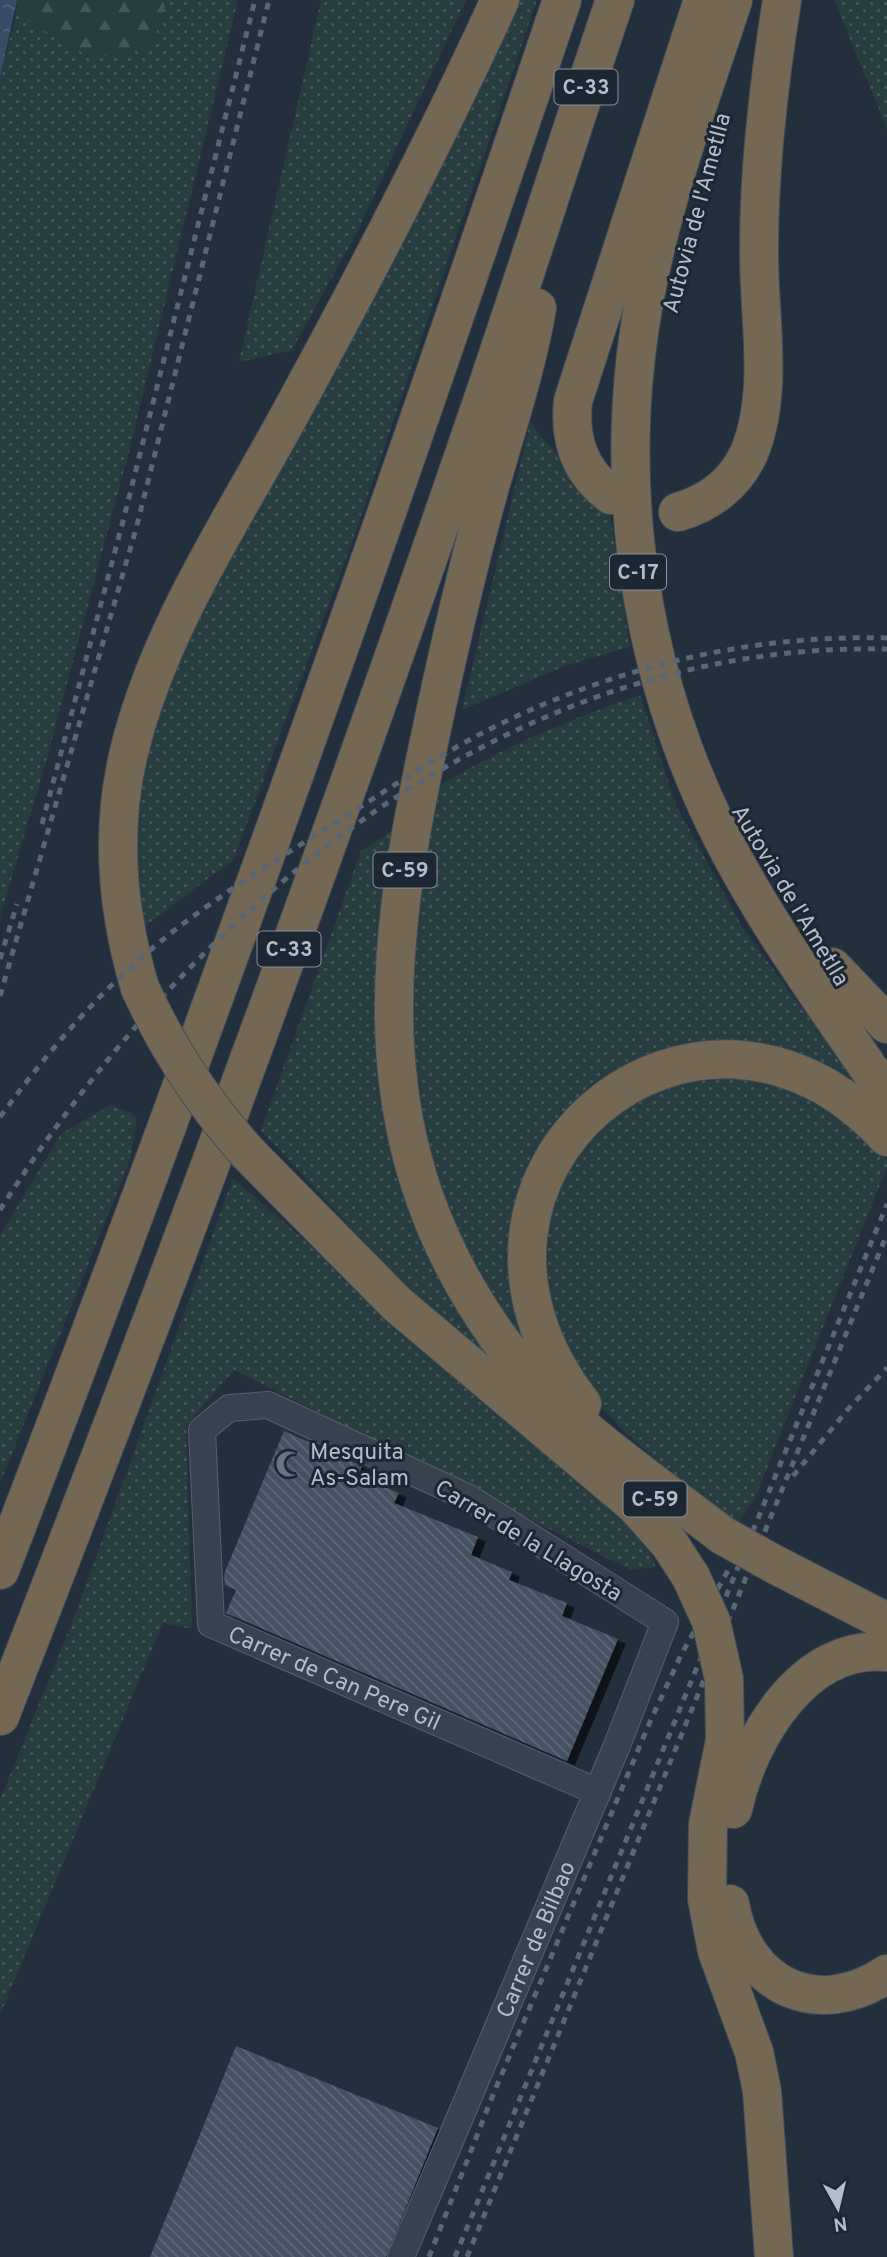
<svg xmlns="http://www.w3.org/2000/svg" width="887" height="2257" font-family="Overpass,sans-serif">
  <style>
    .green { fill: url(#green-dots) }
    .forest { fill: url(#forest-firs) }
    .water { fill: url(#water-ripples) }
    .building { fill: url(#building-back-hatch); filter: url(#shadow) }
    .lines { fill: none; stroke-linecap: round; stroke-linejoin: round }
    .minor-casing { stroke: #565f6c; stroke-width: 28 }
    .highway-casing { stroke: #434c59; stroke-width: 40 }
    .minor { stroke: #38414e; stroke-width: 26 }
    .highway { stroke: #746855; stroke-width: 38 }
    .rail { stroke: #5a6575; stroke-width: 5; stroke-dasharray: 7 7; stroke-linecap: butt }
    .highway-bridge-casing { stroke: #434c59; stroke-width: 40; stroke-linecap: butt }
    .highway-bridge { stroke: #746855; stroke-width: 38 }
    .labels { text-anchor: middle; stroke-width: 6; stroke-linejoin: round; paint-order: stroke }
    .shield { fill: #1d2633; stroke: #878f9c; stroke-width: 2 }
    .shield-label { font-size: 21px; font-weight: bold; fill: #b4bcc9 }
    .street-label { font-size: 23px; fill: #b4bcc9; stroke: #1d2633 }
    .poi-label { font-size: 23px; fill: #b4bcc9; stroke: #1d2633; text-anchor: start }
  </style>
  <defs>
    <pattern id="green-dots" width="8" height="8" patternUnits="userSpaceOnUse" patternTransform="scale(1.75)"><rect width="8" height="8" fill="#263c3f"/><path d="M2 2h.1M6 6h.1" fill="none" stroke="#435659" stroke-width="1.8" stroke-linecap="round"/></pattern>
    <pattern id="forest-firs" width="22" height="20" patternUnits="userSpaceOnUse" patternTransform="scale(1.75)"><rect width="22" height="20" fill="#263c3f"/><path d="M5 1l3.5 6h-7zM16 11l3.5 6h-7z" fill="#435659"/></pattern>
    <pattern id="water-ripples" width="26" height="14" patternUnits="userSpaceOnUse" patternTransform="scale(1.75)"><rect width="26" height="14" fill="#394c67"/><path d="M2 4q2-2 4 0t4 0M15 11q2-2 4 0t4 0" fill="none" stroke="#53647b"/></pattern>
    <pattern id="building-back-hatch" width="6" height="6" patternUnits="userSpaceOnUse" patternTransform="scale(1.75)"><rect width="6" height="6" fill="#455162"/><path d="M-1 5l2 2M0 0l6 6M5-1l2 2" fill="none" stroke="#5d6877"/></pattern>
    <filter id="shadow"><feDropShadow dx="8" dy="4.5" stdDeviation="0" flood-color="#0009"/></filter>
  </defs>
  <rect width="100%" height="100%" fill="#242f3e"/>
  <path class="green" d="M 167,0 L 238,0 L 131,444 L 45,766 L 0,917 L 0,77 L 16,14 L 87,55 L 152,45 Z
    M 321,0 L 466,0 L 356,234 L 292,350 L 239,362 Z
    M 518,0 L 537,0 L 351,545 L 234,859 L 137,932 C 134,880 131,827 140,776 C 150,727 169,681 190,635 Z
    M 834,0 L 887,0 L 887,129 Z
    M 530,423 L 610,514 L 630,647 L 567,665 L 462,710 Z
    M 640,695 L 676,805 L 744,930 L 858,1083 L 833,1068 L 742,1042 L 681,1047 L 630,1062 L 593,1083 L 556,1119 L 528,1162 L 510,1247 L 510,1296 L 543,1369 L 485,1291 L 444,1208 L 428,1151 L 414,1076 L 409,982 L 433,789 C 499,749 567,720 640,695 Z
    M 393,830 L 382,1083 L 525,1390 L 402,1283 L 261,1130 L 361,851 Z
    M 703,1074 L 774,1079 L 869,1137 L 887,1160 L 887,1167 L 754,1500 L 738,1524 L 674,1475 L 621,1429 L 593,1397 L 553,1329 L 543,1220 L 581,1142 L 638,1095 Z
    M 110,1105 L 131,1113 L 137,1120 L 130,1160 L 0,1484 L 0,1235 L 61,1134 Z
    M 233,1178 L 649,1540 L 655,1567 L 631,1570 L 234,1370 L 186,1426 L 192,1629 L 163,1623 L 0,2015 L 0,1800 L 76,1612 Z"/>
  <path class="forest" d="M 17,0 L 167,0 L 152,45 L 115,57 L 87,55 L 16,14 Z"/>
  <path class="water" d="M 0,0 L 17,0 L 0,77 Z"/>
  <path class="building" d="M 284,1431 L 362,1466 L 358,1476 L 399,1493 L 394,1503 L 478,1537 L 471,1555 L 512,1572 L 509,1580 L 567,1603 L 562,1616 L 618,1639 L 567,1761 L 226,1613 L 236,1590 L 225,1585 L 224,1574 Z
    M 236,2046 L 438,2128 L 386,2257 L 150,2257 Z"/>
  <g class="lines">
    <g class="minor-casing">
      <g id="minor">
        <path id="s1" d="M 401,2257 L 616,1748 L 665,1622 L 469,1498 L 268,1405 L 229,1408 L 202,1430 L 211,1624 L 598,1792"/>
      </g>
    </g>
    <g class="highway-casing">
      <path id="highway" d="M 733,0 C 705,86 673,171 653,259 C 608,449 631,651 717,827 C 763,921 828,1008 887,1095
        M 537,308 C 526,373 503,438 486,501 C 464,581 446,661 429,742 C 383,957 362,1145 497,1336 C 555,1418 644,1474 722,1535
        M 611,495 C 579,471 569,439 573,401 L 703,0
        M 678,512 C 709,503 735,484 749,453 C 775,391 758,314 759,248 C 759,165 769,82 782,0
        M 832,967 L 887,1024
        M 140,988 C 117,911 110,831 129,752 C 157,635 226,530 284,425 C 360,286 434,145 500,0
        M 248,1153 L 397,1304 L 635,1505 L 669,1543 L 691,1577
        M 582,1404 C 404,1174 699,931 887,1137
        M 774,1564 L 887,1622
        M 0,1570 C 200,1051 385,527 562,0
        M 724,1679 L 725,1740 L 708,1824 L 707,1899 L 717,1951 L 754,2052 L 762,2091 L 774,2257
        M 0,1716 C 165,1295 321,871 468,443 C 519,296 565,148 615,0
        M 733,1809 C 748,1739 804,1643 887,1652
        M 730,1904 C 744,1985 816,2021 887,1974"/>
    </g>
    <use href="#minor" class="minor"/>
    <use href="#highway" class="highway"/>
    <path class="rail" d="M 42,824 L 122,525 L 255,0
      M 0,959 L 17,904
      M 0,996 L 136,529 L 269,0
      M 0,1117 C 36,1068 73,1022 117,980 C 182,917 263,868 340,820 C 390,788 440,754 494,727 C 615,667 752,634 887,638
      M 0,1210 C 192,905 509,641 887,649
      M 793,1476 L 849,1408 L 887,1368
      M 429,2257 L 493,2095 L 649,1724 L 681,1655 L 731,1565
      M 455,2257 L 887,1204
      M 467,2257 L 887,1234"/>
    <g class="highway-bridge-casing">
      <path id="highway-bridge" d="M 140,988 C 168,1049 203,1103 248,1153
        M 722,1535 L 774,1564
        M 691,1577 L 711,1621 L 724,1679"/>
    </g>
    <use href="#highway-bridge" class="highway-bridge"/>
  </g>
  <defs>
    <g id="mosque-bare" transform="scale(2.1)"><path d="M3.5-4.9A6 6 0 1 0 3.5 4.9A5 5 0 1 1 3.5-4.9Z" fill="#6b7280" stroke="#1d2633" stroke-width="2.5" paint-order="stroke"/></g>
  </defs>
  <g fill-rule="evenodd">
    <use href="#mosque-bare" x="289" y="1464"/>
  </g>
  <g class="labels">
    <g class="shield">
      <rect x="554.5" y="69.5" width="63" height="35" rx="5"/>
      <rect x="610" y="554.5" width="56" height="35" rx="5"/>
      <rect x="373.5" y="852.5" width="63" height="35" rx="5"/>
      <rect x="257.5" y="931.5" width="63" height="35" rx="5"/>
      <rect x="623.5" y="1481.5" width="63" height="35" rx="5"/>
    </g>
    <g class="shield-label">
      <text x="586" y="94">C-33</text>
      <text x="638" y="579">C-17</text>
      <text x="405" y="877">C-59</text>
      <text x="289" y="956">C-33</text>
      <text x="655" y="1506">C-59</text>
    </g>
    <g class="street-label">
      <text transform="translate(696 213) rotate(-75)" y="8">Autovia de l'Ametlla</text>
      <text transform="translate(791 895) rotate(59)" y="8">Autovia de l'Ametlla</text>
      <text transform="translate(529 1540) rotate(31)" y="8">Carrer de la Llagosta</text>
      <text dy="8" stroke="none"><textPath href="#s1" startOffset="1544">Carrer de Can Pere Gil</textPath></text>
      <text dy="8" stroke="none"><textPath href="#s1" startOffset="345">Carrer de Bilbao</textPath></text>
    </g>
    <g class="poi-label">
      <text x="310" y="1459">Mesquita<tspan x="310" dy="26">As-Salam</tspan></text>
    </g>
  </g>
  <g transform="translate(838 2208) rotate(172)" stroke="#1d2633" stroke-width="5" paint-order="stroke">
  <path d="M0-5L12 26L0 18L-12 26Z" fill="#b4bcc9"/>
  <text y="-10" font-size="19" font-weight="bold" text-anchor="middle" fill="#b4bcc9">N</text>
  </g>
</svg>
